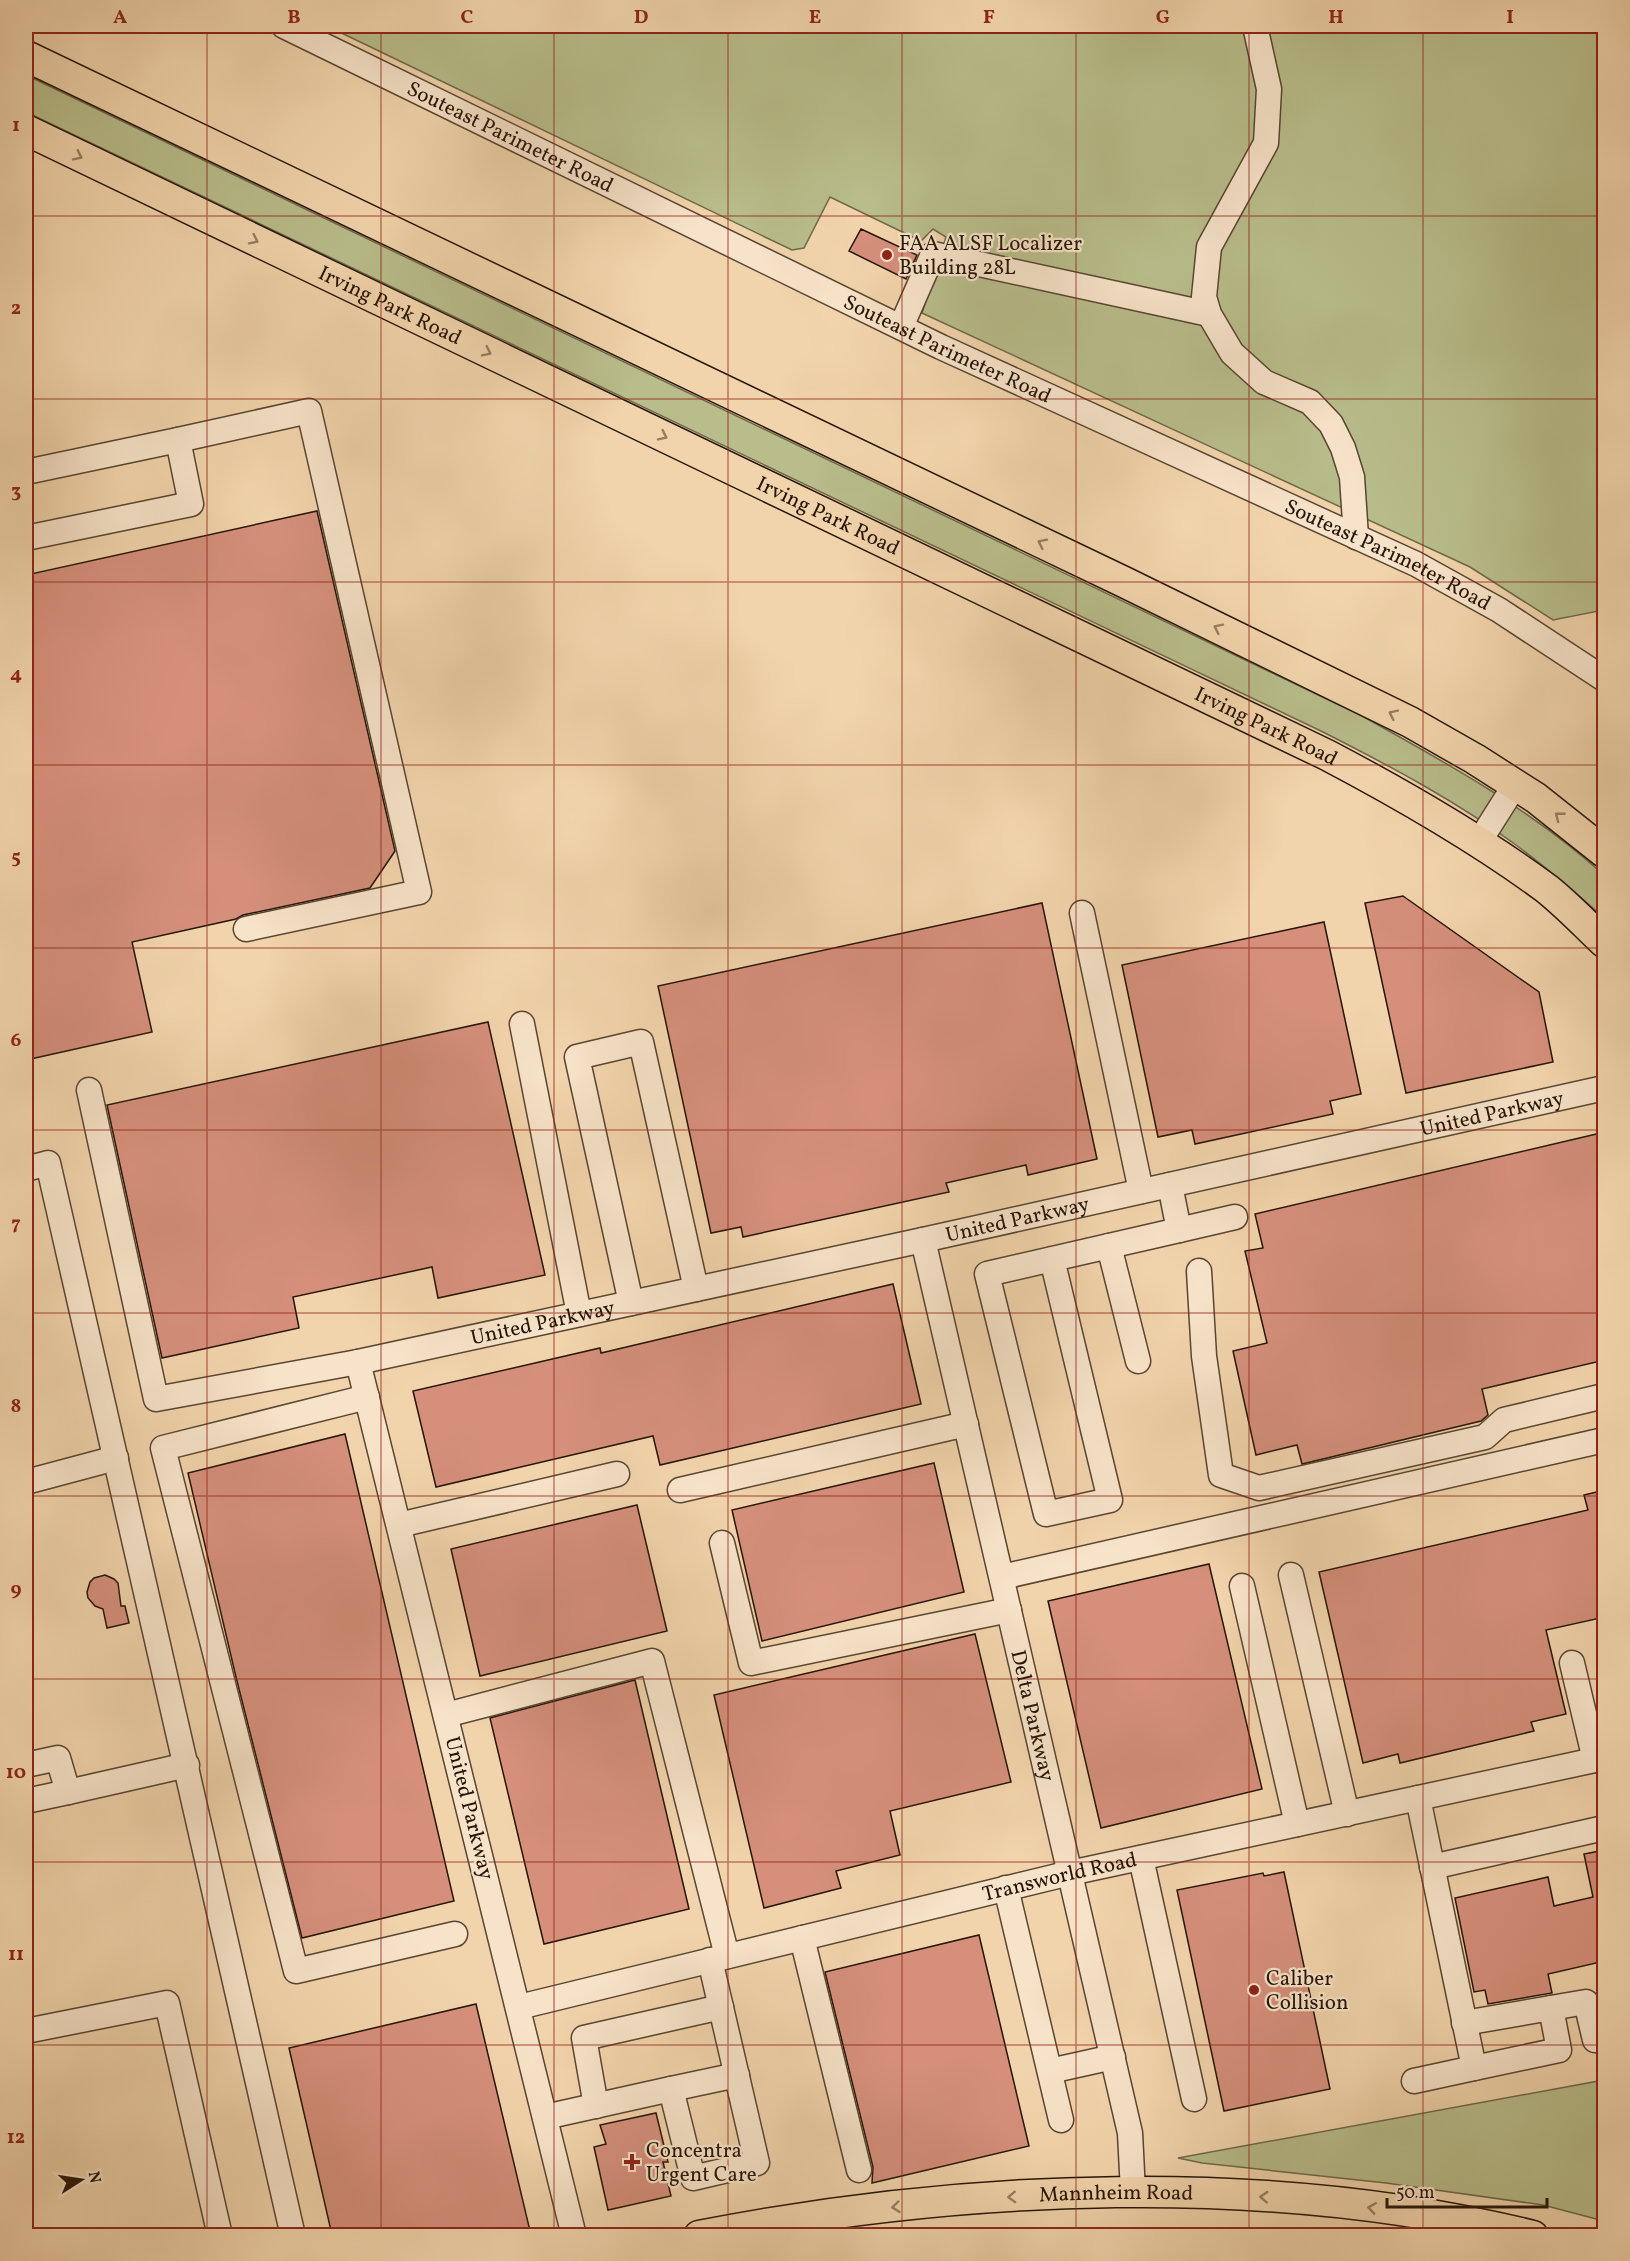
<svg xmlns="http://www.w3.org/2000/svg" width="1630" height="2261" font-family="Vollkorn,serif">
  <style>
    .green { fill: #b8bd8b; stroke: #6f694a; stroke-width: 1.5 }
    .building { fill: #d58f7b; stroke: #261509; stroke-width: 1.5 }
    .lines { fill: none; stroke-linecap: round; stroke-linejoin: round }
    .minor-casing { stroke: #594532; stroke-width: 27 }
    .major-casing { stroke: #261509; stroke-width: 33 }
    .minor { stroke: #f7e3c9; stroke-width: 24 }
    .major { stroke: #f2d4ac; stroke-width: 30 }
    .oneway { stroke: #967e63 }
    .grid { fill: none; stroke: #8f2418; stroke-width: 1.5; stroke-opacity: 0.55 }
    .poi-dot { fill: #8f2418; stroke: #f7e3c9; stroke-width: 2 }
    .labels { text-anchor: middle; stroke-width: 4.5; stroke-linejoin: round; paint-order: stroke }
    .street-label { font-size: 21px; fill: #261509; stroke: #f7e3c9 }
    .poi-label { font-size: 21px; fill: #261509; stroke: #f7e3c9; text-anchor: start }
    .neatline { fill: none; stroke: #8f2418; stroke-width: 2 }
    .grid-label { font-size: 20px; text-anchor: middle; font-weight: bold; fill: #8f2418 }
  </style>
  <rect width="100%" height="100%" fill="#f2d4ac"/>
  <filter id="stains"><feTurbulence type="fractalNoise" baseFrequency=".00333" numOctaves="4"/><feColorMatrix values="0 0 0 0 .2 0 0 0 0 .09 0 0 0 0 .02 0 0 0 .5 -.17"/></filter>
  <radialGradient id="worn" r=".72"><stop offset=".6" stop-color="#630" stop-opacity="0"/><stop offset="1" stop-color="#630" stop-opacity=".3"/></radialGradient>
  <path class="green" d="M 327,26 L 1604,26 L 1604,610 L 1553,620 L 1470,567 L 922,313 L 946,237 L 933,229 L 921,241 L 830,197 L 804,248 L 792,250 Z
    M 26,75 L 1362,716 C 1447,763 1532,810 1604,875 L 1604,918 C 1576,893 1547,868 1516,845 C 1456,801 1390,766 1323,732 L 26,112 Z
    M 1604,2080 L 1604,2221 L 1543,2205 L 1386,2183 L 1202,2163 L 1178,2158 Z"/>
  <path class="building" d="M 861,229 L 917,255 L 906,279 L 849,251 Z
    M 317,511 L 395,851 L 370,888 L 243,915 L 236,919 L 132,942 L 152,1032 L 26,1060 L 26,575 Z
    M 1403,896 L 1539,992 L 1553,1062 L 1406,1093 L 1365,903 Z
    M 1042,903 L 1097,1159 L 1028,1175 L 1026,1165 L 946,1183 L 949,1192 L 743,1237 L 741,1227 L 711,1233 L 658,986 Z
    M 1324,922 L 1361,1094 L 1330,1101 L 1333,1114 L 1195,1144 L 1192,1130 L 1158,1137 L 1122,965 Z
    M 488,1022 L 545,1275 L 438,1298 L 432,1267 L 293,1297 L 299,1328 L 162,1358 L 107,1105 Z
    M 1605,1132 L 1605,1360 L 1482,1389 L 1488,1415 L 1481,1421 L 1302,1464 L 1297,1445 L 1256,1455 L 1233,1351 L 1267,1343 L 1245,1251 L 1263,1248 L 1255,1214 Z
    M 893,1284 L 921,1404 L 660,1465 L 653,1436 L 436,1487 L 413,1391 L 600,1348 L 601,1353 Z
    M 345,1434 L 454,1901 L 302,1938 L 236,1677 L 188,1473 Z
    M 934,1463 L 964,1592 L 762,1641 L 732,1510 Z
    M 1605,1490 L 1605,1617 L 1546,1630 L 1566,1714 L 1531,1722 L 1534,1731 L 1400,1763 L 1398,1754 L 1363,1763 L 1319,1572 L 1588,1510 L 1584,1495 Z
    M 637,1505 L 667,1631 L 480,1676 L 451,1549 Z
    M 1209,1564 L 1262,1789 L 1101,1828 L 1048,1601 Z
    M 105,1575 L 114,1579 L 118,1583 L 121,1606 L 125,1606 L 129,1623 L 107,1628 L 103,1609 L 95,1606 L 88,1598 L 87,1592 L 90,1582 L 94,1578 Z
    M 975,1634 L 1011,1782 L 890,1811 L 900,1855 L 836,1871 L 841,1888 L 764,1908 L 714,1695 Z
    M 635,1680 L 689,1909 L 544,1944 L 490,1718 Z
    M 1605,1850 L 1605,1961 L 1548,1974 L 1552,1993 L 1488,2004 L 1485,1990 L 1474,1992 L 1455,1898 L 1548,1877 L 1554,1906 L 1593,1897 L 1584,1854 Z
    M 1284,1872 L 1330,2089 L 1224,2111 L 1177,1890 L 1263,1873 L 1264,1876 Z
    M 979,1935 L 1029,2146 L 872,2183 L 873,2167 L 825,1972 Z
    M 476,2004 L 531,2235 L 332,2235 L 289,2048 Z
    M 656,2113 L 668,2162 L 663,2162 L 671,2196 L 608,2210 L 594,2147 L 606,2144 L 600,2125 Z"/>
  <g class="lines">
    <g class="minor-casing">
      <g id="minor">
        <path id="s1" d="M 284,26 L 941,347 L 1416,564 L 1499,610 L 1604,679"/>
        <path d="M 1255,26 L 1269,89 L 1266,143 L 1209,247 L 1204,297 L 1209,314 L 1232,353 L 1264,382 L 1310,402 L 1331,424 L 1343,448 L 1352,477 L 1356,537"/>
        <path d="M 901,327 L 933,254 L 1209,314"/>
        <path d="M 178,440 L 309,411 L 419,892 L 246,929"/>
        <path d="M 26,472 L 178,440 L 191,504 L 26,538"/>
        <path d="M 1479,842 L 1515,785"/>
        <path d="M 1082,913 L 1141,1191"/>
        <path d="M 522,1024 L 579,1314"/>
        <path d="M 89,1090 L 156,1399 L 358,1362"/>
        <path d="M 26,1169 L 48,1163 L 293,2236"/>
        <path d="M 1179,1230 L 1235,1217"/>
        <path id="s2" d="M 923,1240 L 1130,2133 L 1133,2192"/>
        <path d="M 1109,1246 L 1138,1361"/>
        <path d="M 1052,1259 L 1110,1500 L 1046,1514 L 987,1274 L 1179,1230 L 1170,1185"/>
        <path d="M 1199,1271 L 1204,1356 L 1221,1475 L 1259,1488 L 1485,1437 L 1504,1420 L 1604,1396"/>
        <path d="M 631,1303 L 577,1057 L 641,1042 L 696,1289"/>
        <path d="M 367,1397 L 163,1448 L 296,1971 L 455,1934"/>
        <path d="M 26,1482 L 116,1458"/>
        <path d="M 680,1490 L 966,1424"/>
        <path d="M 399,1525 L 617,1474"/>
        <path d="M 722,1543 L 751,1663 L 1009,1610"/>
        <path d="M 1291,1575 L 1347,1814"/>
        <path d="M 1002,1577 L 1604,1440"/>
        <path d="M 1242,1586 L 1297,1824"/>
        <path d="M 1572,1663 L 1595,1760"/>
        <path d="M 446,1715 L 652,1661 L 727,1956"/>
        <path d="M 26,1765 L 58,1758 L 68,1792 L 26,1801"/>
        <path d="M 68,1792 L 187,1765"/>
        <path d="M 1141,1858 L 1194,2099"/>
        <path d="M 1432,1867 L 1604,1828"/>
        <path d="M 1006,1888 L 1061,2120"/>
        <path d="M 802,1938 L 859,2170"/>
        <path id="s3" d="M 519,2007 L 1070,1873 L 1604,1758"/>
        <path d="M 1464,2023 L 1586,2002 L 1595,2040 L 1604,2038"/>
        <path d="M 26,2031 L 167,2003 L 220,2236"/>
        <path d="M 1474,2068 L 1559,2050 L 1551,2008"/>
        <path d="M 1050,2071 L 1113,2057"/>
        <path d="M 1414,2081 L 1474,2068 L 1418,1798"/>
        <path d="M 671,2089 L 737,2075"/>
        <path d="M 596,2106 L 584,2038 L 721,2007"/>
        <path d="M 545,2117 L 671,2089 L 693,2178 L 757,2163 L 710,1960"/>
        <path id="s4" d="M 574,2236 L 358,1362 L 923,1240 L 1604,1088"/>
      </g>
    </g>
    <g class="major-casing">
      <g id="major">
        <path d="M 26,56 L 1124,582 L 1410,722 L 1475,759 L 1536,798 L 1604,852"/>
        <path id="s5" d="M 26,130 L 1327,755 C 1403,795 1478,838 1547,889 C 1567,905 1586,925 1604,942"/>
        <path id="s6" d="M 699,2236 C 964,2184 1269,2171 1533,2236"/>
      </g>
    </g>
    <use href="#minor" class="minor"/>
    <use href="#major" class="major"/>
  </g>
  <defs><path id="oneway-chevron" d="M-2-3.5L2.5 0L-2 3.5" fill="none" stroke-width="1.6" stroke-linecap="round" stroke-linejoin="round" transform="scale(1.5)"/></defs>
  <g class="oneway">
    <use href="#oneway-chevron" transform="translate(78 156) rotate(26)"/>
    <use href="#oneway-chevron" transform="translate(254 240) rotate(26)"/>
    <use href="#oneway-chevron" transform="translate(487 352) rotate(26)"/>
    <use href="#oneway-chevron" transform="translate(663 436) rotate(26)"/>
    <use href="#oneway-chevron" transform="translate(1042 543) rotate(-154)"/>
    <use href="#oneway-chevron" transform="translate(1218 628) rotate(-154)"/>
    <use href="#oneway-chevron" transform="translate(1393 714) rotate(-154)"/>
    <use href="#oneway-chevron" transform="translate(1559 816) rotate(-142)"/>
    <use href="#oneway-chevron" transform="translate(1012 2197) rotate(178)"/>
    <use href="#oneway-chevron" transform="translate(1264 2197) rotate(-177)"/>
    <use href="#oneway-chevron" transform="translate(896 2207) rotate(174)"/>
    <use href="#oneway-chevron" transform="translate(1372 2208) rotate(-172)"/>
  </g>
  <path class="grid" d="M 207,26 L 207,2236M 381,26 L 381,2236M 554,26 L 554,2236M 728,26 L 728,2236M 902,26 L 902,2236M 1076,26 L 1076,2236M 1249,26 L 1249,2236M 1423,26 L 1423,2236M 26,216 L 1604,216M 26,399 L 1604,399M 26,582 L 1604,582M 26,765 L 1604,765M 26,948 L 1604,948M 26,1130 L 1604,1130M 26,1313 L 1604,1313M 26,1496 L 1604,1496M 26,1679 L 1604,1679M 26,1862 L 1604,1862M 26,2045 L 1604,2045"/>
  <g class="poi-dot">
    <circle cx="887" cy="255" r="6"/>
    <circle cx="1254" cy="1990" r="6"/>
    <path d="M629 2153h6v6h6v6h-6v6h-6v-6h-6v-6h6z"/>
  </g>
  <g class="labels">
    <g class="street-label">
      <text dy="7" stroke="none"><textPath href="#s1" startOffset="252">Souteast Parimeter Road</textPath></text>
      <text dy="7" stroke="none"><textPath href="#s5" startOffset="404">Irving Park Road</textPath></text>
      <text dy="7" stroke="none"><textPath href="#s1" startOffset="738">Souteast Parimeter Road</textPath></text>
      <text dy="7" stroke="none"><textPath href="#s5" startOffset="890">Irving Park Road</textPath></text>
      <text dy="7" stroke="none"><textPath href="#s1" startOffset="1224">Souteast Parimeter Road</textPath></text>
      <text dy="7" stroke="none"><textPath href="#s5" startOffset="1376">Irving Park Road</textPath></text>
      <text dy="7" stroke="none"><textPath href="#s4" startOffset="2061">United Parkway</textPath></text>
      <text dy="7" stroke="none"><textPath href="#s4" startOffset="1575">United Parkway</textPath></text>
      <text dy="7" stroke="none"><textPath href="#s4" startOffset="1089">United Parkway</textPath></text>
      <text dy="7" stroke="none"><textPath href="#s2" startOffset="488">Delta Parkway</textPath></text>
      <text transform="translate(470 1808) rotate(76)" y="7">United Parkway</text>
      <text dy="7" stroke="none"><textPath href="#s3" startOffset="556">Transworld Road</textPath></text>
      <text dy="7" stroke="none"><textPath href="#s6" startOffset="420">Mannheim Road</textPath></text>
    </g>
    <g class="poi-label">
      <text x="899" y="250">FAA ALSF Localizer<tspan x="899" dy="24">Building 28L</tspan></text>
      <text x="1266" y="1985">Caliber<tspan x="1266" dy="24">Collision</tspan></text>
      <text x="646" y="2157">Concentra<tspan x="646" dy="24">Urgent Care</tspan></text>
    </g>
  </g>
  <rect width="1630" height="2261" fill="none" stroke="#f2d4ac" stroke-width="66"/>
  <g transform="translate(81 2180) rotate(78)" stroke="#f7e3c9" stroke-width="4.5" paint-order="stroke">
  <path d="M0-4.5L10 22L0 15L-10 22Z" fill="#261509"/>
  <text y="-9" font-size="16" font-weight="bold" text-anchor="middle" fill="#261509">N</text>
  </g>
  <path d="M1387 2198v9h160v-9" fill="none" stroke="#261509" stroke-width="3"/>
  <text x="1396" y="2198" font-size="18" fill="#261509" stroke="#f7e3c9" stroke-width="4.5" paint-order="stroke">50 m</text>
  <rect x="33" y="33" width="1564" height="2195" class="neatline"/>
  <g class="grid-label">
    <text x="120" y="23">A</text>
    <text x="294" y="23">B</text>
    <text x="467" y="23">C</text>
    <text x="641" y="23">D</text>
    <text x="815" y="23">E</text>
    <text x="989" y="23">F</text>
    <text x="1163" y="23">G</text>
    <text x="1336" y="23">H</text>
    <text x="1510" y="23">I</text>
    <text x="16" y="131">1</text>
    <text x="16" y="314">2</text>
    <text x="16" y="497">3</text>
    <text x="16" y="680">4</text>
    <text x="16" y="863">5</text>
    <text x="16" y="1046">6</text>
    <text x="16" y="1229">7</text>
    <text x="16" y="1412">8</text>
    <text x="16" y="1595">9</text>
    <text x="16" y="1778">10</text>
    <text x="16" y="1960">11</text>
    <text x="16" y="2143">12</text>
  </g>
  <rect width="100%" height="100%" filter="url(#stains)"/>
  <rect width="100%" height="100%" fill="url(#worn)"/>
</svg>
